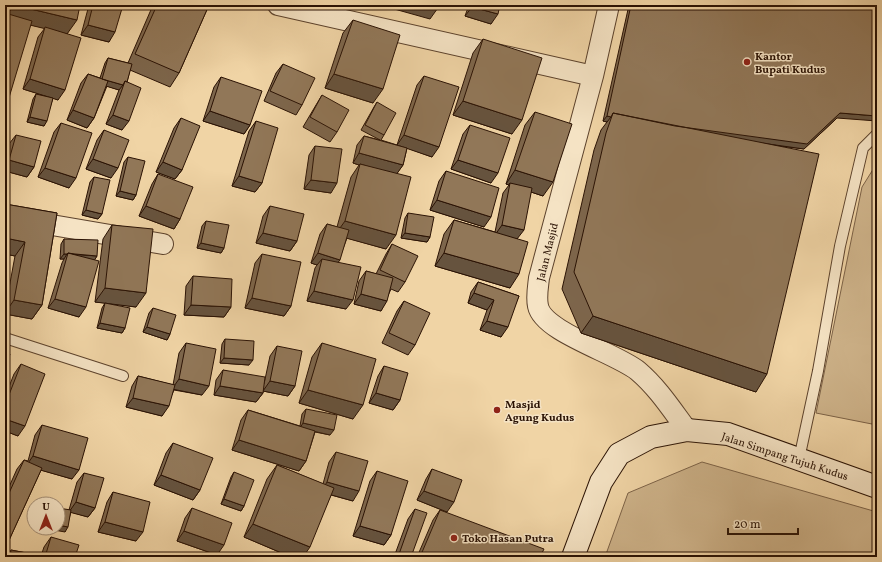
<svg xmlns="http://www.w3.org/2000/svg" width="882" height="562" font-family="Vollkorn,serif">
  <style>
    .green { fill: #ceb38a; stroke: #7c6247 }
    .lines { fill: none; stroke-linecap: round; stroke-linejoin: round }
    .service-casing { stroke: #5c422c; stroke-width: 12 }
    .minor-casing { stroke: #5c422c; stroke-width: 22 }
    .secondary-casing { stroke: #2a1204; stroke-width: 24 }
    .service { stroke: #f5e3c4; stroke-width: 10 }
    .minor { stroke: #f5e3c4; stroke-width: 20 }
    .secondary { stroke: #f5e3c4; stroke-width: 22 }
    .wall { fill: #7d664c; stroke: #2a1204 }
    .shaded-wall { fill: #66533e; stroke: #2a1204 }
    .building { fill: #917758; stroke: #2a1204 }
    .poi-dot { fill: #8f2418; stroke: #f5e3c4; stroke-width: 1.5 }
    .labels { text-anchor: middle; stroke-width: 3; stroke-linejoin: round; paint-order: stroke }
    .poi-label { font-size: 11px; font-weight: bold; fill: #2a1204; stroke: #f5e3c4; text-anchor: start }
    .street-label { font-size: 11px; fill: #2a1204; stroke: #f5e3c4 }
  </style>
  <rect width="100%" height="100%" fill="#f0d4a5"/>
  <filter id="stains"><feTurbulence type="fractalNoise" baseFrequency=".005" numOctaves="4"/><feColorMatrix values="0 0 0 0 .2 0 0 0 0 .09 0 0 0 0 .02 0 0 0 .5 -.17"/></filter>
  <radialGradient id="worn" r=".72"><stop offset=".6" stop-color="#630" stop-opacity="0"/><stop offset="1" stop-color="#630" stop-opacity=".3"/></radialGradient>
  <path class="green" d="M 877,163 L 877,425 L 816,413 L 862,187 Z
    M 702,462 L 877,512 L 877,557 L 605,557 L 628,493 Z"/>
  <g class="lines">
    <g class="service-casing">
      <path id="service" d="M 5,338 L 123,376
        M 799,459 L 818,371 L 840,246 L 863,148 L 877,134"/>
    </g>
    <g class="minor-casing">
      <path id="minor" d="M 278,5 L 593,76
        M 609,5 L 593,76 L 539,278 C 538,287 536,297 538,306 C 543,332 616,353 638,371 C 658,388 672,410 687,430
        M 5,217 L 163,244"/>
    </g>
    <g class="secondary-casing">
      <path id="secondary" d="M 573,557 L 601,482 L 619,454 L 651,437 L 687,430 L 728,434 L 877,487"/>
    </g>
    <use href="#service" class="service"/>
    <use href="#minor" class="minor"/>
    <use href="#secondary" class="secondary"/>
  </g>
  <path class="wall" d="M 7,5 L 80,5 L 67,34 L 58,100 L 53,98 L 44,126 L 27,122 L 33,99 L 36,94 L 46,96 L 23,89 L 38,37 L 45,28 L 31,25 L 5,13 Z
    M 89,5 L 123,5 L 109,42 L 81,35 Z
    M 153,5 L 209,5 L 179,73 L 170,87 L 130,70 L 127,82 L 122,130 L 106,124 L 119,90 L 107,86 L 94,118 L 87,128 L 67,120 L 81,83 L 88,74 L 100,78 L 105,63 L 108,58 L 128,63 Z
    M 469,5 L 500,5 L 491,24 L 465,16 Z
    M 629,5 L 877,5 L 837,118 L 804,149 L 771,145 L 756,392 L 581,333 L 562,289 L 594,150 L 601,130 L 607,122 L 603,121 Z
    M 353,20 L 373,103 L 325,88 L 343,33 Z
    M 483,39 L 512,134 L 453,115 L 473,53 Z
    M 283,64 L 302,105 L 296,115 L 264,101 L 276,73 Z
    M 424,76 L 432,157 L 407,148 L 403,165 L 397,173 L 386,249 L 347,238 L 338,262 L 346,309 L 307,301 L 315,268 L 317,265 L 311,263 L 320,234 L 327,224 L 337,227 L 351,177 L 359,165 L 353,163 L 357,145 L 364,136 L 380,140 L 361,130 L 374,107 L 377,102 L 384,135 L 381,140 L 397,145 L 417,85 Z
    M 221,77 L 250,125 L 244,134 L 203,121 L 214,87 Z
    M 322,95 L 337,132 L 330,142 L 303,127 L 316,105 Z
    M 535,112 L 543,196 L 531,192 L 517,239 L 510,288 L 435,266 L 444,234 L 454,220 L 495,232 L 503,193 L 509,185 L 506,184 L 525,125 Z
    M 181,118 L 182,170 L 175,179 L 156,172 L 174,128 Z
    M 256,121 L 262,183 L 255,192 L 232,186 L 249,131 Z
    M 61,123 L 69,188 L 38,177 L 54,132 Z
    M 470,125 L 491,183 L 451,169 L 463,134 Z
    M 104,130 L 111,178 L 86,169 L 97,140 Z
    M 16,135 L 34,167 L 27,177 L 5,171 L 5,158 L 9,144 Z
    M 315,146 L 331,193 L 304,189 L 309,155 Z
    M 128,157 L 136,195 L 133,200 L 116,196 L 124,162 Z
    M 446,171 L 484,227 L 430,210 L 439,181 Z
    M 158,174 L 180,219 L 174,229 L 139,216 L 152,184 Z
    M 94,177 L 102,214 L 98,219 L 82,215 L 90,182 Z
    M 5,204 L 57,213 L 42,305 L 32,319 L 5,314 L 5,310 L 15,256 L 5,254 Z
    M 270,206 L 297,241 L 290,251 L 256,243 L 263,216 Z
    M 408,213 L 430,237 L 427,242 L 401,238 L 405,218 Z
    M 206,221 L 224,248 L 221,253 L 197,248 L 202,226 Z
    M 112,225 L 136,307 L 113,304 L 125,328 L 122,333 L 97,328 L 102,308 L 105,303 L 95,302 L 103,239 Z
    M 64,239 L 97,256 L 94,260 L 79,317 L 48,308 L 62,263 L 64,259 L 60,259 L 61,244 Z
    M 392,244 L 405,282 L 398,292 L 391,289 L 381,311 L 354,304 L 359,281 L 366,271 L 376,274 L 386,254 Z
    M 262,254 L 291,306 L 284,316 L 245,308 L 255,263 Z
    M 193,276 L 231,307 L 224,317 L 184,315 L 186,286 Z
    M 478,282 L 519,296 L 501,337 L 480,330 L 487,310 L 468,303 L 471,292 Z
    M 404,301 L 415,345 L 408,355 L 382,343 L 397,311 Z
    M 153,308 L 170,334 L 167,340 L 143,332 L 149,313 Z
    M 225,339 L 249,365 L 220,363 L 222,344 Z
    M 186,343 L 202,395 L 174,390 L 162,416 L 126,407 L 132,386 L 138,376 L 173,385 L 179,353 Z
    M 322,343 L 353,419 L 299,403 L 312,357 Z
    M 277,346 L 295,386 L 288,396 L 263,391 L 263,393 L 256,402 L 214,395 L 216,380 L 223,370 L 264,384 L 270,356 Z
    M 21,364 L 18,436 L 5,431 L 5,397 L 14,374 Z
    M 384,366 L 400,400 L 393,410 L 369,403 L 378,376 Z
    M 306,409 L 330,435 L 315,432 L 306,461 L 299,471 L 232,450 L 241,420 L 248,410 L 300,426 L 302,414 Z
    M 42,425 L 72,479 L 41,470 L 5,549 L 5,496 L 17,469 L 24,460 L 28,461 L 35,435 Z
    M 173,443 L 200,490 L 193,500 L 154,485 L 166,453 Z
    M 336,452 L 353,501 L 331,495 L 303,557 L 291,557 L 244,537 L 267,479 L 277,465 L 323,484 L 329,462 Z
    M 432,469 L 447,512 L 417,500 L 426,479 Z
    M 377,471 L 391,535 L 384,545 L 353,536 L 370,481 Z
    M 234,472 L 244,506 L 241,511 L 221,504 L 231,477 Z
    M 84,473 L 95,508 L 88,517 L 71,512 L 65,532 L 69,510 L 77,482 Z
    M 113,492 L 136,541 L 98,532 L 107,502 Z
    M 192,508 L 217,555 L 177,541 L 185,518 Z
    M 415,509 L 411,557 L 394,557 L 408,519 Z
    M 440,510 L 540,557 L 417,557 L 433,520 Z
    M 51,537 L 75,557 L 7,557 L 11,550 L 41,556 L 44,547 Z"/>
  <path class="shaded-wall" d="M 14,5 L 77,20 L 67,34 L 5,19 L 5,18 Z
    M 380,5 L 440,5 L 430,19 Z
    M 472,7 L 498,14 L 491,24 L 465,16 Z
    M 88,25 L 115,32 L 109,42 L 81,35 Z
    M 334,74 L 383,89 L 373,103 L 325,88 Z
    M 30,79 L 65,90 L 58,100 L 23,89 Z
    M 102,79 L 123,85 L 119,90 L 99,84 Z
    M 463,101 L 522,120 L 512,134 L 453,115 Z
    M 73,110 L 94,118 L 87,128 L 67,120 Z
    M 210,111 L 250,125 L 244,134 L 203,121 Z
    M 840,113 L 877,116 L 877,121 L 837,118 L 804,149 L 610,122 Z
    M 113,115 L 129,121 L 122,130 L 106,124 Z
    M 607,116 L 611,117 L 607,122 L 603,121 Z
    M 30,117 L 47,121 L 44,126 L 27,122 Z
    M 404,135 L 439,147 L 432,157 L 397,145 Z
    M 359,153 L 403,165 L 396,175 L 360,164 L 359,165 L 353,163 Z
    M 93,159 L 118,168 L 111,178 L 86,169 Z
    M 9,160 L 34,167 L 27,177 L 5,171 L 5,165 Z
    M 458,160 L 498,173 L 491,183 L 451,169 Z
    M 163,162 L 182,170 L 175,179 L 156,172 Z
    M 45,168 L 76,178 L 69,188 L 38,177 Z
    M 515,170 L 553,182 L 543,196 L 510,185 L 510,183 L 509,185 L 506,184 Z
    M 239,176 L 262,183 L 255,192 L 232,186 Z
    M 311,180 L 337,183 L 331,193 L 304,189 Z
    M 120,191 L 136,195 L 133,200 L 116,196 Z
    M 437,200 L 491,217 L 484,227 L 430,210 Z
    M 146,206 L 180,219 L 174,229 L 139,216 Z
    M 86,210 L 102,214 L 98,219 L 82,215 Z
    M 345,221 L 396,235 L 386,249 L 335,235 Z
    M 502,225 L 524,230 L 517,239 L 495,235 Z
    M 263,233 L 297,241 L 290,251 L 256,243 Z
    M 405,233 L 430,237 L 427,242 L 401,238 Z
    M 5,238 L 25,242 L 15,256 L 5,254 Z
    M 201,243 L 224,248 L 221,253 L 197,248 Z
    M 318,253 L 340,260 L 333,269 L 322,259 L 317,265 L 311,263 Z
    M 444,253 L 519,274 L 510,288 L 435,266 Z
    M 64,254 L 67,254 L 64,259 L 60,259 Z
    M 68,254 L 97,256 L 94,261 Z
    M 105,288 L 146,293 L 136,307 L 95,302 Z
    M 314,291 L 353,300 L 346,309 L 307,301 Z
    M 474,293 L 494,300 L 487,310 L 468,303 Z
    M 361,294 L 387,301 L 381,311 L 354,304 Z
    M 252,298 L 291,306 L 284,316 L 245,308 Z
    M 55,299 L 86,307 L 79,317 L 48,308 Z
    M 14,300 L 42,305 L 32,319 L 5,314 L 5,313 Z
    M 191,305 L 231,307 L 224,317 L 184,315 Z
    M 593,316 L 767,374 L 756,392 L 581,333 Z
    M 487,321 L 508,327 L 501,337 L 480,330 Z
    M 100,323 L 125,328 L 122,333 L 97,328 Z
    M 147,327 L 170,334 L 167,340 L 143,332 Z
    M 224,358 L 253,360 L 249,365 L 220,363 Z
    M 179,379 L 209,386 L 202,395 L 172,389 Z
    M 270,381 L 295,386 L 288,396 L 263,391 Z
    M 220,386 L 263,393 L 256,402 L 214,395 Z
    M 308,390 L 363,405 L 353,419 L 299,403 Z
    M 376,393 L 400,400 L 393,410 L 369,403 Z
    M 133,398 L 169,406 L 162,416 L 126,407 Z
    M 5,419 L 25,426 L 18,436 L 5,431 Z
    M 303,423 L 334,430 L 330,435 L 300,428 Z
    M 239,440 L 306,461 L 299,471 L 232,450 Z
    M 33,456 L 79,470 L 72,479 L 26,466 Z
    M 161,475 L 200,490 L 193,500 L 154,485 Z
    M 327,482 L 359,491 L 353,501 L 321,492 Z
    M 424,491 L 454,502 L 447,512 L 417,500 Z
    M 224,499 L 244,506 L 241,511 L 221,504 Z
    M 76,502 L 95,508 L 88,517 L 69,512 Z
    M 105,522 L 143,532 L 136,541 L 98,532 Z
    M 253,524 L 310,547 L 303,557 L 291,557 L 244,537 Z
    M 58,525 L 68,527 L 65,532 L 43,528 L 58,528 Z
    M 360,526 L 391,535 L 384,545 L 353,536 Z
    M 184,531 L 224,545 L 217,555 L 177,541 Z"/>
  <path class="building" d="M 14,5 L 80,5 L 77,20 Z
    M 93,5 L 123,5 L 115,32 L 88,25 Z
    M 157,5 L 209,5 L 179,73 L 135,54 Z
    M 473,5 L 500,5 L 498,14 L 472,7 Z
    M 631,5 L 877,5 L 877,116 L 840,113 L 807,144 L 675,126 L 613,113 L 611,117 L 607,116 Z
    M 5,13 L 32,21 L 5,111 Z
    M 353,20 L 400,35 L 383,89 L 334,74 Z
    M 45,27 L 81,38 L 65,90 L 30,79 Z
    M 483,39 L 542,58 L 522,120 L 463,101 Z
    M 108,58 L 132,64 L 127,82 L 125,81 L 123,85 L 102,79 Z
    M 283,64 L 315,78 L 302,105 L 270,91 Z
    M 88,74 L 108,81 L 94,118 L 73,110 Z
    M 424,76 L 459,87 L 439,147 L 404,135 Z
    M 221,77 L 262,91 L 250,125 L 210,111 Z
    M 125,81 L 141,88 L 129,121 L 113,115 Z
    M 36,94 L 53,98 L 47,121 L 30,117 Z
    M 322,95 L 349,110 L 337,132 L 310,117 Z
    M 377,102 L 396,113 L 384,135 L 365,125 Z
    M 535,112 L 572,124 L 553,182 L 515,170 Z
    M 613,113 L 819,154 L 767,374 L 593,316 L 574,272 L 606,133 Z
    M 181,118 L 200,126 L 182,170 L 163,162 Z
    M 256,121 L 278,128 L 262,183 L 239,176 Z
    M 61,123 L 92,133 L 76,178 L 45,168 Z
    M 470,125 L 510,138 L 498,173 L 458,160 Z
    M 104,130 L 129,140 L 118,168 L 93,159 Z
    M 16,135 L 41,141 L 34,167 L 9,160 Z
    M 364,136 L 407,148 L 403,165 L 359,153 Z
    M 315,146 L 342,149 L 337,183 L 311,180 Z
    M 128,157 L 145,161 L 136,195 L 120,191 Z
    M 360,164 L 411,177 L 396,235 L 345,221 Z
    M 446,171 L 499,188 L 491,217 L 437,200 Z
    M 158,174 L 193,187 L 180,219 L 146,206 Z
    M 94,177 L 110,180 L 102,214 L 86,210 Z
    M 510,183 L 532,188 L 524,230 L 502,225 Z
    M 5,204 L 57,213 L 42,305 L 14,300 L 25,242 L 5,238 Z
    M 270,206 L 304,214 L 297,241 L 263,233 Z
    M 408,213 L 434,217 L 430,237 L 405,233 Z
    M 454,220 L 528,242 L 519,274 L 444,253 Z
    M 206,221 L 229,225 L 224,248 L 201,243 Z
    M 327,224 L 349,230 L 340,260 L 318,253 Z
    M 112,225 L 153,229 L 146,293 L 105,288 Z
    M 64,239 L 98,240 L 97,256 L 75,254 L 68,253 L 67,254 L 64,254 Z
    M 392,244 L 418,256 L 405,282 L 380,270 Z
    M 68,253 L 99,261 L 86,307 L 55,299 Z
    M 262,254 L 301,262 L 291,306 L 252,298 Z
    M 322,259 L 361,267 L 353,300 L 314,291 Z
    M 366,271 L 393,278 L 387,301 L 361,294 Z
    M 193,276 L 232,279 L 231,307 L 191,305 Z
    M 478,282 L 519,296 L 508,327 L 487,321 L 494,300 L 474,293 Z
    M 404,301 L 430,313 L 415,345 L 389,333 Z
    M 105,303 L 130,308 L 125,328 L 100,323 Z
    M 153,308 L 176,315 L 170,334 L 147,327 Z
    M 225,339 L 254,341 L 253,360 L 224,358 Z
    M 186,343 L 216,349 L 209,386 L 179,379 Z
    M 322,343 L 376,359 L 363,405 L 308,390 Z
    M 277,346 L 302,351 L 295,386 L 270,381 Z
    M 5,352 L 10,354 L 5,370 Z
    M 21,364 L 45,374 L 25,426 L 5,419 L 5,405 Z
    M 384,366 L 408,373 L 400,400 L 376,393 Z
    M 223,370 L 265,377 L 263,393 L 220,386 Z
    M 138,376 L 175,385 L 169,406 L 133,398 Z
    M 306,409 L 337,415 L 334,430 L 303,423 Z
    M 248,410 L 315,431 L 306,461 L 239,440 Z
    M 42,425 L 88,438 L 79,470 L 33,456 Z
    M 173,443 L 213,458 L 200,490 L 161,475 Z
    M 336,452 L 368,461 L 359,491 L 327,482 Z
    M 24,460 L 42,468 L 5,549 L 5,502 Z
    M 277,465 L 334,488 L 310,547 L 253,524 Z
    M 432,469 L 462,480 L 454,502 L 424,491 Z
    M 377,471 L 408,481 L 391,535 L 360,526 Z
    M 234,472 L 254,480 L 244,506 L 224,499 Z
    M 84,473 L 104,478 L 95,508 L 76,502 Z
    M 113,492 L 150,502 L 143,532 L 105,522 Z
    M 58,508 L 71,510 L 68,527 L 58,525 Z
    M 192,508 L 232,523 L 224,545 L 184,531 Z
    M 415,509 L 427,513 L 411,557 L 398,557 Z
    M 440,510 L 544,549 L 540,557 L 420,557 Z
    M 51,537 L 79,545 L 75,557 L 45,557 Z
    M 11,550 L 43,556 L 43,557 L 10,557 Z
    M 137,554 L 150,557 L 136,557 Z"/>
  <g class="poi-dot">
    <circle cx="747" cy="62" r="4"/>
    <circle cx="497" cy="410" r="4"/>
    <circle cx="454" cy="538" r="4"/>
  </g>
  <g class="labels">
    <g class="poi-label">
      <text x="755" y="60">Kantor<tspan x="755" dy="13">Bupati Kudus</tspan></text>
      <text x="505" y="408">Masjid<tspan x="505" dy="13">Agung Kudus</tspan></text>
      <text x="462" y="542">Toko Hasan Putra</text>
    </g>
    <g class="street-label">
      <text transform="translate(547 252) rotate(-76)" y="4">Jalan Masjid</text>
      <text transform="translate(785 456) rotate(18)" y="4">Jalan Simpang Tujuh Kudus</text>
    </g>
  </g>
  <rect width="882" height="562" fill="none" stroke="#f0d4a5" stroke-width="20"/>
  <rect x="6" y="6" width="870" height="550" fill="none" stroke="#2a1204" stroke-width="2"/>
  <rect x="10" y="10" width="862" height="542" fill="none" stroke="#2a1204"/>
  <g transform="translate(46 516)"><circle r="19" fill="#f5e3c4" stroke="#a48f77"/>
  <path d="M0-3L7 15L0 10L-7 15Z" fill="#8f2418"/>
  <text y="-6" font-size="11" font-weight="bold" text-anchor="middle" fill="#2a1204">U</text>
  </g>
  <path d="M728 528v6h70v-6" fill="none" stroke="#2a1204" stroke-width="2"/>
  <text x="734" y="528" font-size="12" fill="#2a1204" stroke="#f5e3c4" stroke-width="3" paint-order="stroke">20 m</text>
  <rect width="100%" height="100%" filter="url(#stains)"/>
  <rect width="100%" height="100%" fill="url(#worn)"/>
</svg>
